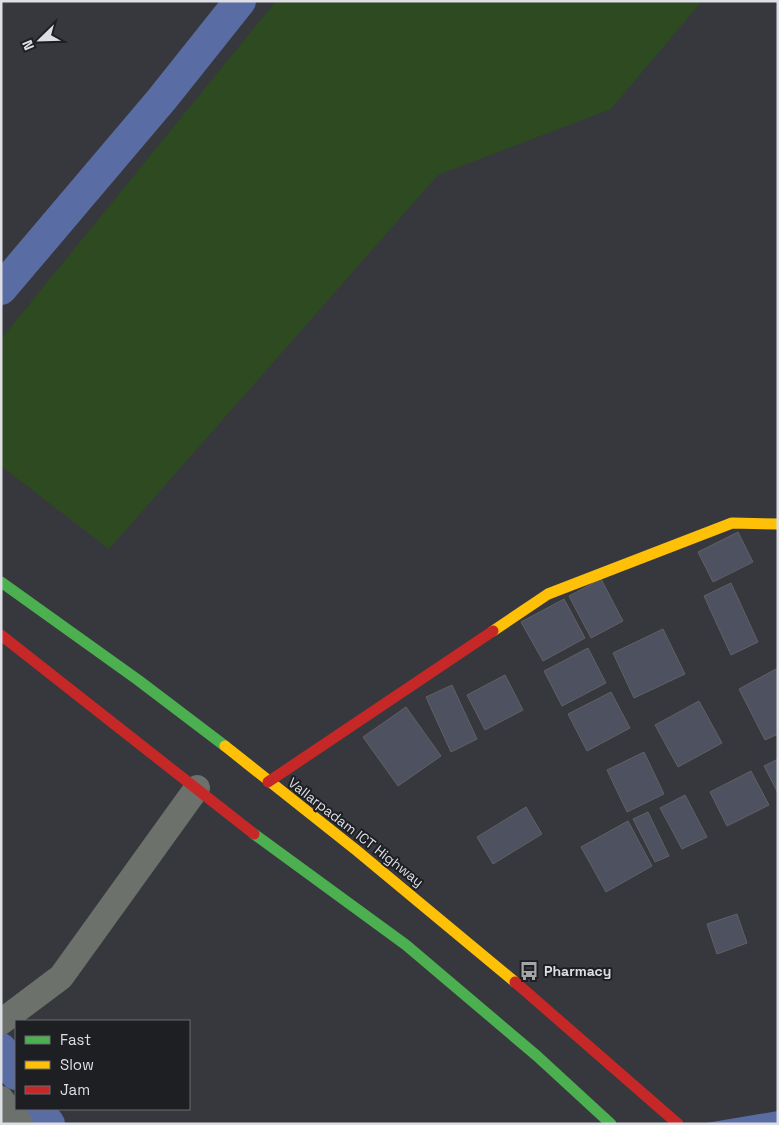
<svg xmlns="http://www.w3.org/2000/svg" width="779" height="1125" font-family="'Space Grotesk',sans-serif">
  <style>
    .green { fill: #2d4a20 }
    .water { fill: #5a6ca4 }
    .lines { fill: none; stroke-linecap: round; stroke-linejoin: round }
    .canal { stroke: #5a6ca4; stroke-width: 32 }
    .building { fill: #4e515f; stroke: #606165 }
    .street { stroke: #6c716b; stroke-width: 26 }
    .fast { stroke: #4caf50; stroke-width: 11 }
    .slow { stroke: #ffc107; stroke-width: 11 }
    .jam { stroke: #c62828; stroke-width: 11 }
    .labels { text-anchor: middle; stroke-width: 4; stroke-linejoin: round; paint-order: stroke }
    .street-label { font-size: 14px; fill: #dddfe5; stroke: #1d1f23 }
    .poi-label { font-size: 14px; font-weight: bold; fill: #dddfe5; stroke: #1d1f23; text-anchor: start }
  </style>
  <rect width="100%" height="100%" fill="#37383d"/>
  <path class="green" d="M 276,1 L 702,1 L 611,109 L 438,175 L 109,549 L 1,466 L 1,339 Z"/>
  <path class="water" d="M 778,1111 L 778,1124 L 700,1124 Z"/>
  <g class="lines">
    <path class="canal" d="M 1,289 L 162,99 L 240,1
      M 1,1049 L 16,1074
      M 38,1109 L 49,1124"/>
  </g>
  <path class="building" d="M 738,532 L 753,562 L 713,582 L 698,552 Z
    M 601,579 L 623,621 L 591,638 L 569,596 Z
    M 731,583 L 758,642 L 731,655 L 704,596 Z
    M 564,599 L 585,638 L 543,661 L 521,622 Z
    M 663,629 L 685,674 L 634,698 L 613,653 Z
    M 588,648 L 606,683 L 562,706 L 544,671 Z
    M 778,668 L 778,734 L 765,740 L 739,689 Z
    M 505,675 L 523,710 L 485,730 L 467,695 Z
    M 452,685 L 477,739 L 451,752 L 426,697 Z
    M 611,692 L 630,728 L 587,751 L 568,714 Z
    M 699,701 L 722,743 L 678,767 L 655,725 Z
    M 406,707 L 441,756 L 398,786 L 363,737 Z
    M 644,752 L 664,794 L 627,812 L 607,770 Z
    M 778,759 L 778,793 L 764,766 Z
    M 751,771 L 769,805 L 727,826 L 710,792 Z
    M 685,795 L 707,837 L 682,849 L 660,808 Z
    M 526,807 L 542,834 L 493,864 L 477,837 Z
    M 648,812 L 669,856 L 655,862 L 633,819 Z
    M 628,821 L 652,866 L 606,892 L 581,847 Z
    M 737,914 L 747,943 L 717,954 L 707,924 Z"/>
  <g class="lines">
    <path class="street" d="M 1,1022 L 61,977 L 197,788
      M 1,1099 L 20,1124"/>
    <path class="fast" d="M 1,582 L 138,680 L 225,746
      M 254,834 L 406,945 L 537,1056 L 611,1124"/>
    <path class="slow" d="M 493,631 L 548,594 L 732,523 L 778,524
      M 225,746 L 356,850 L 515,982"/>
    <path class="jam" d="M 1,635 L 254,834
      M 268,782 L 493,631
      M 515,982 L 678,1124"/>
  </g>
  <defs>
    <g id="bus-bare" transform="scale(1.5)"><path d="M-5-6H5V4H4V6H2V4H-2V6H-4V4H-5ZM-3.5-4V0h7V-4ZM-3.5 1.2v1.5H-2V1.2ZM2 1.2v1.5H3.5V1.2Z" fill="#a3a5aa" stroke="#1d1f23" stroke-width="2.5" paint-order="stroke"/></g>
  </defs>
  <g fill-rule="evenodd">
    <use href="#bus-bare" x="529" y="971"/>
  </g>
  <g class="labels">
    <g class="street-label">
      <text transform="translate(356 832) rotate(38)" y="5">Vallarpadam ICT Highway</text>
    </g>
    <g class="poi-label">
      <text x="544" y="976">Pharmacy</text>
    </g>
  </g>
  <rect width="779" height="1125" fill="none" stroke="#dddfe5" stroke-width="5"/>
  <rect x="15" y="1020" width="175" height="90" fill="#1d1f23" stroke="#6a6c71"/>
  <rect x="25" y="1036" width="25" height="8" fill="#4caf50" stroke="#6a6c71"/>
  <text x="60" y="1045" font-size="15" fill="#dddfe5">Fast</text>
  <rect x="25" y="1061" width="25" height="8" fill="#ffc107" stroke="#6a6c71"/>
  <text x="60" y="1070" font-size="15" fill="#dddfe5">Slow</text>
  <rect x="25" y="1086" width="25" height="8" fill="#c62828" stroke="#6a6c71"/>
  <text x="60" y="1095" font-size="15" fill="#dddfe5">Jam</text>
  <g transform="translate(40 40) rotate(247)" stroke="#1d1f23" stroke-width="4" paint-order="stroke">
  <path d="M0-4L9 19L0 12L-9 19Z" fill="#dddfe5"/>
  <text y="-8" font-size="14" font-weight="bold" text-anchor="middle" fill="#dddfe5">N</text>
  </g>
</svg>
